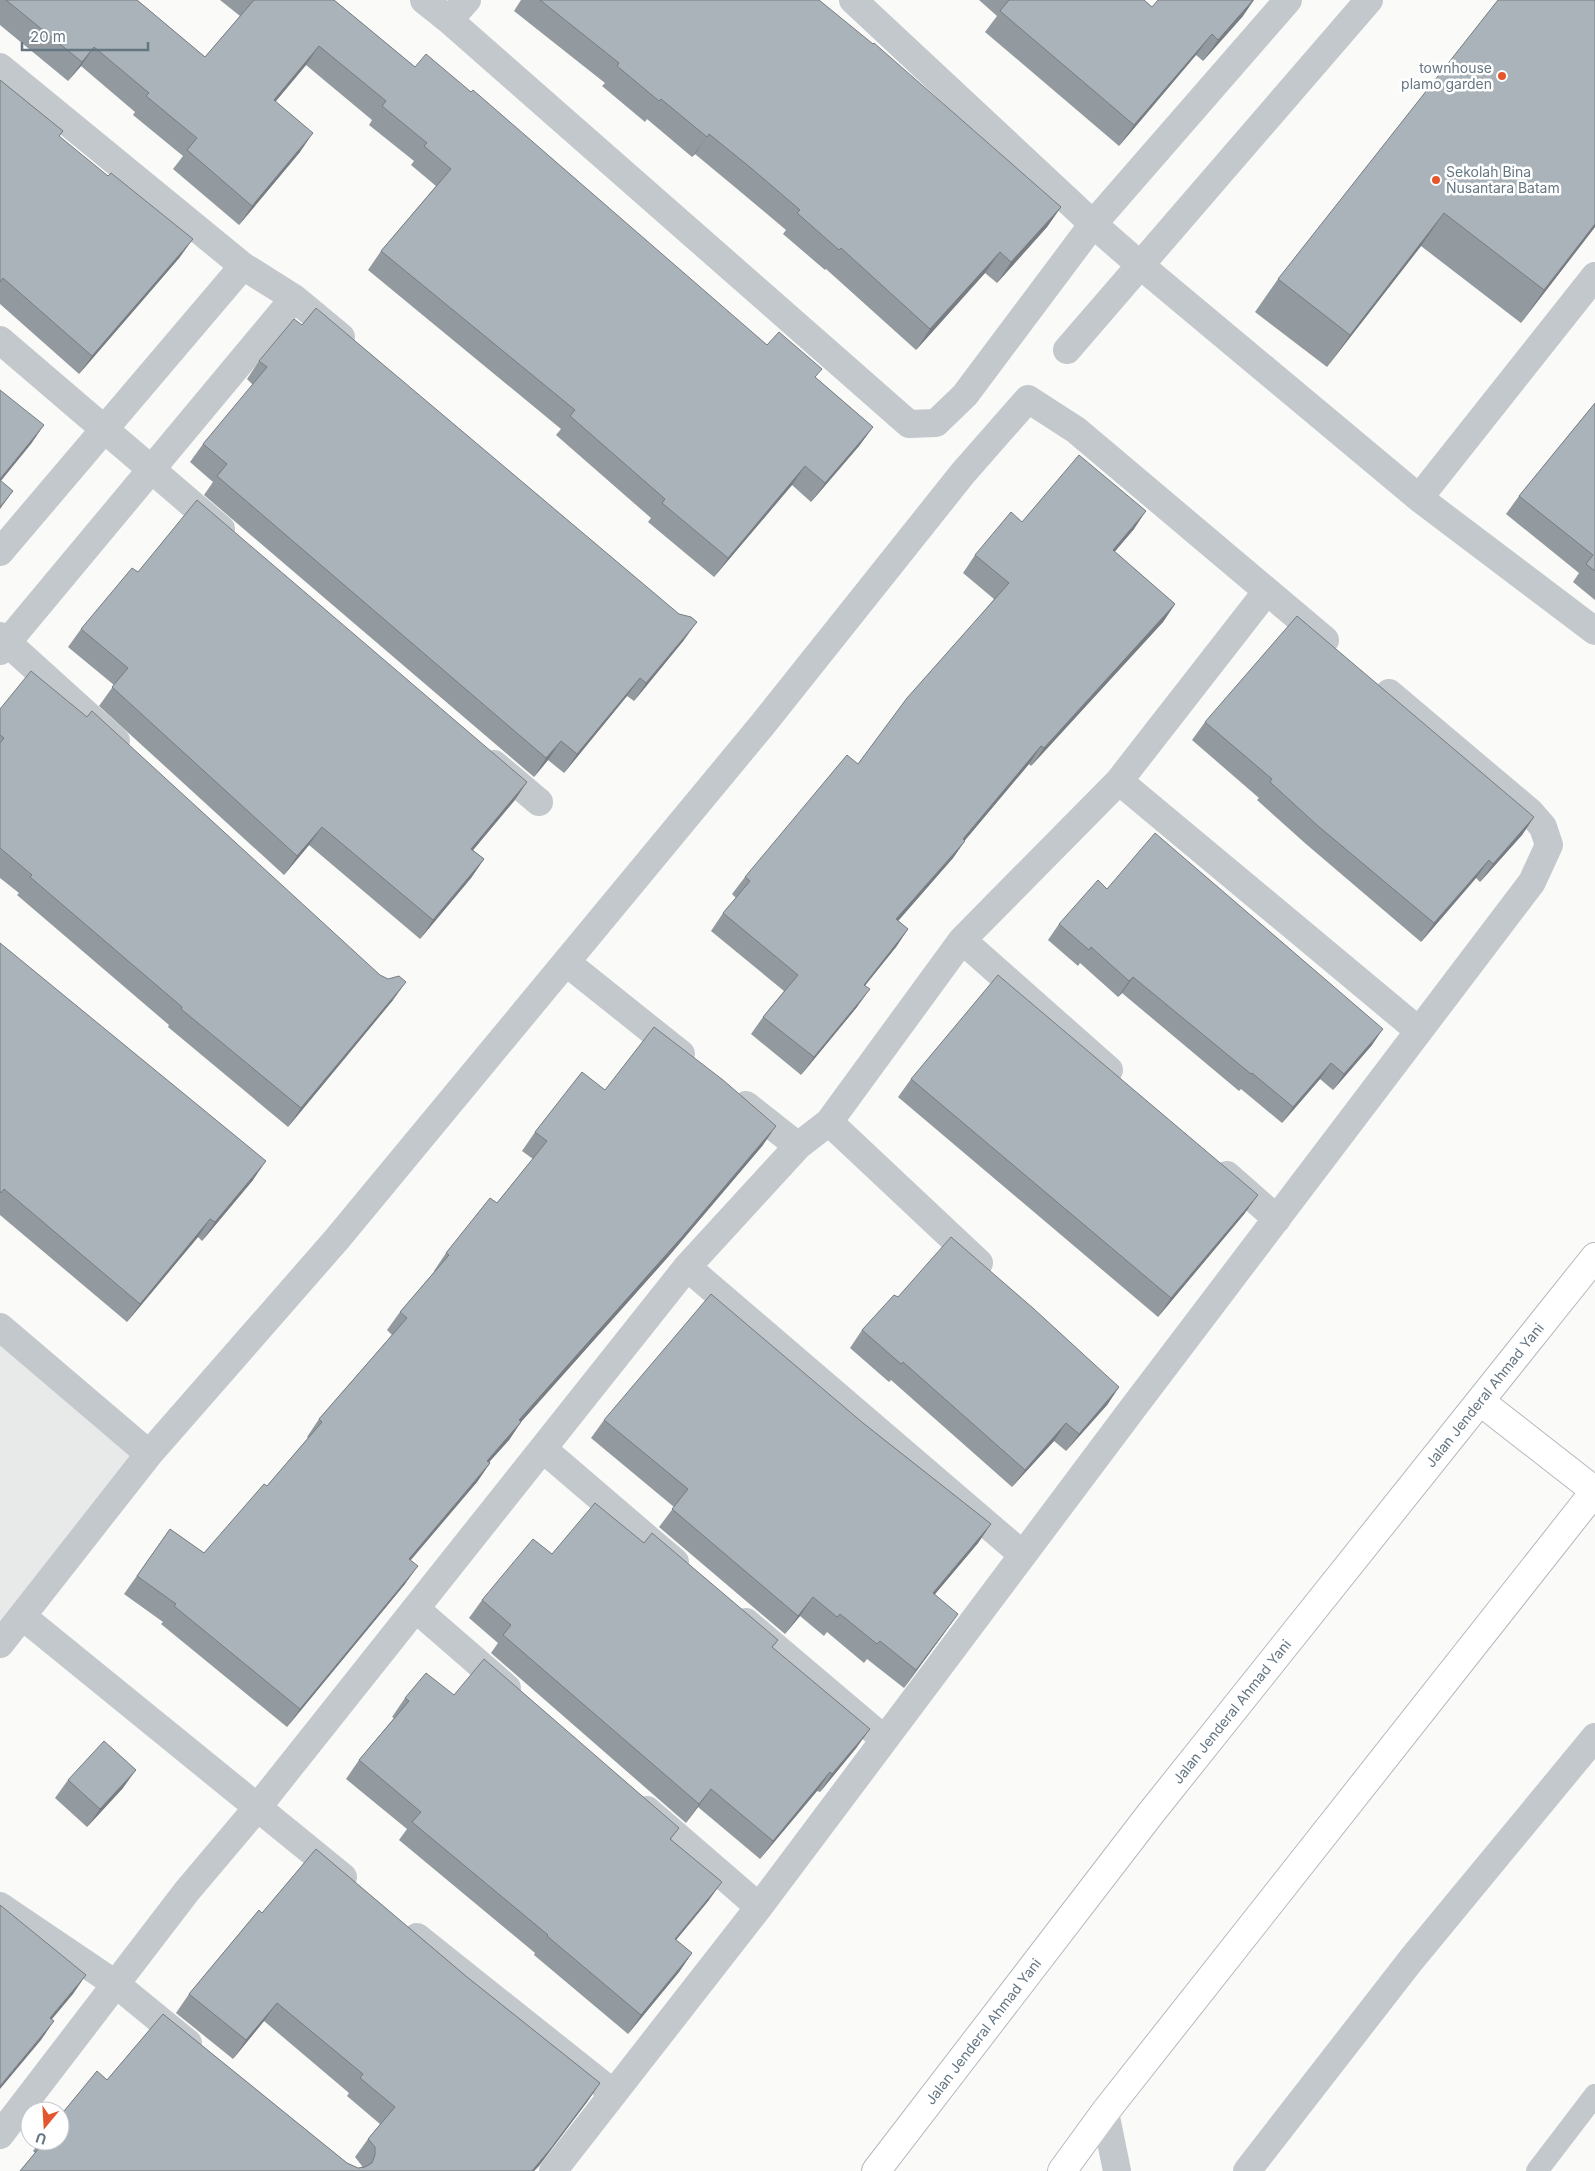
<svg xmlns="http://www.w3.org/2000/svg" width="1595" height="2171" font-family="Inter,sans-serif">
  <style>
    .built { fill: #e8e9e9 }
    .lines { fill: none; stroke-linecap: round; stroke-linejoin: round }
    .trunk-casing { stroke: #b4b9bd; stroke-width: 30 }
    .service { stroke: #c3c8cc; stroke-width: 22 }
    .minor { stroke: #c3c8cc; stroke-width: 28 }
    .trunk { stroke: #fff; stroke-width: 28 }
    .wall { fill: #929a9f }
    .shaded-wall { fill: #777d82 }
    .building { fill: #aab3b9; stroke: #777d82 }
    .poi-dot { fill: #e4572e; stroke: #fff; stroke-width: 2 }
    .labels { text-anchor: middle; stroke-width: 5; stroke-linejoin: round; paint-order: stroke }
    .poi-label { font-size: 14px; fill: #657683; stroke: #fff; text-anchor: end }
    .street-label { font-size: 14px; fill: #657683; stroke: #fff }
  </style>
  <rect width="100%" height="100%" fill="#fafaf8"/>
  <path class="built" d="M 0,1327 L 149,1454 L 0,1644 Z"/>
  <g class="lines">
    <g class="trunk-casing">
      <g id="trunk">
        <path d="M 1481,1402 L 1595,1491"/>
        <path id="s1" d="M 876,2171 L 1151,1813 L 1595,1257"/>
        <path d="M 1062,2171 L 1105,2112 L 1595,1491"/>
      </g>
    </g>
    <path class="service" d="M 1537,2171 L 1595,2095"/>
    <path class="minor" d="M 424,0 L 449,20 L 909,424 L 936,423 L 965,395 L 1093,224 L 1288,0
      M 853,0 L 1093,224 L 1140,265 L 1419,498 L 1595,631
      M 449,20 L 467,0
      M 0,67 L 243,266 L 294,298 L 341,337
      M 0,340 L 221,529
      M 1067,350 L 1369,0
      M 1419,498 L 1595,276
      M 0,552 L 243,266
      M 0,636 L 116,741
      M 0,651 L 294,298
      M 494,764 L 539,802
      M 1119,781 L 1419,1031
      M 962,940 L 1109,1070
      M 567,963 L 681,1054
      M 746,1105 L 798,1146
      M 829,1122 L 979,1263
      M 1227,1175 L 1277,1219
      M 687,1267 L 1023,1555
      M 0,1327 L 149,1454
      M 543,1449 L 675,1562
      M 416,1609 L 507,1688
      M 22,1616 L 343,1877
      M 746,1622 L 884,1739
      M 0,1644 L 149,1454 L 337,1239 L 763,724 L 963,473 L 1028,399 L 1076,430 L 1325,640
      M 647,1810 L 759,1907
      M 0,1906 L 117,1985 L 188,2043
      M 417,1937 L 613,2093
      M 1105,2112 L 1117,2171
      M 0,2135 L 187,1891 L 257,1808 L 687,1267 L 798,1146 L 829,1122 L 962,940 L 1119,781 L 1267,591
      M 553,2171 L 759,1907 L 1133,1408 L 1532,882 L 1549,845 L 1543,827 L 1530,812 L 1389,693
      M 1247,2171 L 1411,1960 L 1595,1737"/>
    <use href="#trunk" class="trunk"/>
  </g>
  <path class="wall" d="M 0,0 L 137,0 L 205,57 L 240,16 L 220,0 L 334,0 L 415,67 L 767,345 L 816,378 L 873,427 L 859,446 L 811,502 L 792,485 L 714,577 L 648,522 L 651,518 L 556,435 L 561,429 L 368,270 L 381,251 L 436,186 L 411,165 L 414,161 L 369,125 L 372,120 L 306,65 L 275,102 L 300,152 L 239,225 L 173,169 L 183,156 L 133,115 L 135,112 L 81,66 L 68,81 L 0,25 Z
    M 521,0 L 819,0 L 1061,207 L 1047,227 L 997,283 L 985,273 L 916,350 L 826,269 L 825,270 L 783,234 L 786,230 L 736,188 L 695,154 L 692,157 L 647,119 L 645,122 L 602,86 L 605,83 L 514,11 Z
    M 979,0 L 1144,0 L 1152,7 L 1243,16 L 1203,61 L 1196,55 L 1119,146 L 985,32 L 997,16 Z
    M 1595,0 L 1595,227 L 1521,323 L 1421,246 L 1327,367 L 1255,312 L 1278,279 Z
    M 0,80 L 63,131 L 59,136 L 180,257 L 79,374 L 0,304 Z
    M 259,361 L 684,640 L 634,701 L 627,696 L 564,773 L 548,760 L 534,777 L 204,495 L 213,482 L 190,462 L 203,444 L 253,385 L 247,379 Z
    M 1595,403 L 1595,600 L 1573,582 L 1579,573 L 1506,514 L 1519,496 Z
    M 1022,522 L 1134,529 L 1114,552 L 1175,604 L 1163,622 L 1031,766 L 1029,764 L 965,840 L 953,858 L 898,921 L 908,929 L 896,947 L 865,985 L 857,1007 L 801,1075 L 751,1034 L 763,1017 L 784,991 L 711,931 L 723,913 L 736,898 L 732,894 L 745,877 L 858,764 L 994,599 L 963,573 L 975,555 Z
    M 138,572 L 527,782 L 514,801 L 473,850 L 484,859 L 471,878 L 420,939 L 309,845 L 284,875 L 99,706 L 114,685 L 68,647 L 81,629 Z
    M 0,709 L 393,1000 L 288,1127 L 168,1027 L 169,1025 L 17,895 L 19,893 L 0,878 Z
    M 1205,722 L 1534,817 L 1522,835 L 1480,882 L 1476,878 L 1421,942 L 1306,844 L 1257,800 L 1259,798 L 1192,740 Z
    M 1107,889 L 1372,1045 L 1333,1090 L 1320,1079 L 1282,1123 L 1241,1089 L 1239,1091 L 1122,993 L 1118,997 L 1080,963 L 1078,966 L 1048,940 L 1059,924 Z
    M 0,943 L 253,1180 L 202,1241 L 198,1237 L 127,1322 L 0,1215 Z
    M 911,1079 L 1245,1213 L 1158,1317 L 898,1097 Z
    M 605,1090 L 763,1145 L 668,1257 L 521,1422 L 509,1440 L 489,1462 L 490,1463 L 477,1482 L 411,1560 L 405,1584 L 287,1727 L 161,1624 L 163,1622 L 124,1594 L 170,1529 L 204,1553 L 267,1486 L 308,1438 L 307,1437 L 319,1419 L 392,1335 L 387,1330 L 400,1312 L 434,1272 L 434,1271 L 446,1253 L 497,1203 L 533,1159 L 522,1151 L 535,1132 Z
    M 898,1297 L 1119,1387 L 1107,1405 L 1066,1451 L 1054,1441 L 1012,1487 L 891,1380 L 889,1382 L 850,1348 L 862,1330 Z
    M 604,1420 L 863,1423 L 991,1524 L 978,1543 L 935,1594 L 945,1632 L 904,1688 L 867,1659 L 864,1663 L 827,1632 L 824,1636 L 800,1616 L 785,1634 L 659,1527 L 674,1507 L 591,1438 Z
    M 644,1543 L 778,1640 L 772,1648 L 857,1747 L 820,1792 L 817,1791 L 760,1859 L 698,1807 L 686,1823 L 491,1653 L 498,1643 L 469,1618 L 482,1600 L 552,1554 Z
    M 454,1695 L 679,1828 L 671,1839 L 709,1900 L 676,1940 L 692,1953 L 679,1972 L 628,2034 L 534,1955 L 535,1953 L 399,1840 L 407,1829 L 346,1779 L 359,1760 L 394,1718 L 392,1717 L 405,1698 Z
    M 68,1780 L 123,1788 L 87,1827 L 55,1798 Z
    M 316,1849 L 467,1977 L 600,2083 L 587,2102 L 534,2171 L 20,2171 L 35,2153 L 33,2151 L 40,2141 L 60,2141 L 60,2116 L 97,2071 L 107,2080 L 163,2014 L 347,2163 L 358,2168 L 362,2168 L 362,2166 L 355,2157 L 368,2139 L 380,2124 L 347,2096 L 349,2093 L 264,2021 L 233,2059 L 176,2013 L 189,1994 L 259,1910 L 262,1913 Z"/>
  <path class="shaded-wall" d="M 1253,0 L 1254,0 L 1243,16 L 1203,61 L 1218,40 Z
    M 1212,34 L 1196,55 L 1119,146 L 1134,125 Z
    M 319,46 L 306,65 L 261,119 L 274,100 Z
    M 94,47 L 81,66 L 68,81 L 82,62 Z
    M 313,133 L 300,152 L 239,225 L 252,206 Z
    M 709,134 L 695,154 L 692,157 L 707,137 Z
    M 1061,207 L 1047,227 L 997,283 L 1011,262 Z
    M 1444,213 L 1421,246 L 1327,367 L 1350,335 Z
    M 1595,224 L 1595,227 L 1521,323 L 1544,290 Z
    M 193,239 L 180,257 L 79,374 L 92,356 Z
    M 1000,252 L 985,273 L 916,350 L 930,329 Z
    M 44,425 L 31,444 L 0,482 L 0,479 Z
    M 873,427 L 859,446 L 811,502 L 825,483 Z
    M 805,466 L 792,485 L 714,577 L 728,558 Z
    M 13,491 L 0,509 L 0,510 L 0,507 Z
    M 1146,511 L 1134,529 L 1101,568 L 1113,550 Z
    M 1175,604 L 1163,622 L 1031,766 L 1044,748 Z
    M 697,622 L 684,640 L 634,701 L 646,683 Z
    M 640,678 L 627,696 L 564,773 L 577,754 Z
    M 561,741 L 548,760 L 534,777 L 546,758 Z
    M 1041,746 L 1029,764 L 951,857 L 963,839 Z
    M 527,782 L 514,801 L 459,867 L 471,849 Z
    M 1534,817 L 1522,835 L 1480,882 L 1493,864 Z
    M 322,827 L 309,845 L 284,875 L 297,856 Z
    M 965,841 L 953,858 L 884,937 L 896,919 Z
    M 484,859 L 471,878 L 420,939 L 433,920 Z
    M 1489,860 L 1476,878 L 1421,942 L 1434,923 Z
    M 908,929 L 896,947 L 852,1002 L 864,985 Z
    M 1133,977 L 1122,993 L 1118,997 L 1129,981 Z
    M 406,982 L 393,1000 L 288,1127 L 301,1108 Z
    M 870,989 L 857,1007 L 801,1075 L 814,1057 Z
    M 1383,1029 L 1372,1045 L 1333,1090 L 1344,1074 Z
    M 1331,1063 L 1320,1079 L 1282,1123 L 1293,1107 Z
    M 776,1126 L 763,1145 L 668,1257 L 521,1422 L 509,1440 L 474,1479 L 487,1461 L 519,1420 Z
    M 266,1161 L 253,1180 L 202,1241 L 215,1222 Z
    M 1258,1195 L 1245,1213 L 1158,1317 L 1171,1298 Z
    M 210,1219 L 198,1237 L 127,1322 L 140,1304 Z
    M 1119,1387 L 1107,1405 L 1066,1451 L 1079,1434 Z
    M 1066,1423 L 1054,1441 L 1012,1487 L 1025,1470 Z
    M 490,1463 L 477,1482 L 396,1577 L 409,1559 Z
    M 991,1524 L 978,1543 L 920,1612 L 933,1593 Z
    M 418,1566 L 405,1584 L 287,1727 L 300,1709 Z
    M 813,1597 L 800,1616 L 785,1634 L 798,1616 Z
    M 958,1614 L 945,1632 L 904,1688 L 916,1670 Z
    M 870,1729 L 857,1747 L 820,1792 L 832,1774 Z
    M 136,1770 L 123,1788 L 87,1827 L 100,1809 Z
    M 830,1772 L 817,1791 L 760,1859 L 773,1841 Z
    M 711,1789 L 698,1807 L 686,1823 L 699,1804 Z
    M 722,1882 L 709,1900 L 662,1957 L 675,1939 Z
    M 692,1953 L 679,1972 L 628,2034 L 641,2015 Z
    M 86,1975 L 73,1994 L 37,2037 L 50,2018 Z
    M 277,2003 L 264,2021 L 233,2059 L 246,2040 Z
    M 54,2021 L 41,2040 L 0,2089 L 0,2086 Z
    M 600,2083 L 587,2102 L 539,2166 L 534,2171 L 532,2171 Z"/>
  <path class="building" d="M 6,0 L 137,0 L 205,57 L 254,0 L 334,0 L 415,67 L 426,54 L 471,92 L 473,90 L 767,345 L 779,332 L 822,369 L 815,377 L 873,427 L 825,483 L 805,466 L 728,558 L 662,503 L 665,499 L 570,416 L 575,410 L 381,251 L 451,169 L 424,146 L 427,143 L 382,106 L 386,101 L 319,46 L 274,100 L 313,133 L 252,206 L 187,150 L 197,138 L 146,96 L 149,93 L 94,47 L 82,62 Z
    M 540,0 L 819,0 L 873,44 L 874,43 L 1061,207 L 1011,262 L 1000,252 L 930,329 L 841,248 L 839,250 L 797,213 L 800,210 L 751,168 L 709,134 L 707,137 L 661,99 L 659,101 L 617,66 L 619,63 Z
    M 1009,0 L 1144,0 L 1152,7 L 1158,0 L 1253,0 L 1218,40 L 1212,34 L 1134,125 L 1000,11 Z
    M 1498,0 L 1595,0 L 1595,224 L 1544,290 L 1444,213 L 1350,335 L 1278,279 Z
    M 0,80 L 63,131 L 59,136 L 108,176 L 111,173 L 193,239 L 92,356 L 3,278 L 0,282 Z
    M 316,308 L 679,614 L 691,617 L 697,622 L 646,683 L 640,678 L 577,754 L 561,741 L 546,758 L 217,476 L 227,464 L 203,444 L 267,367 L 259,361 L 294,319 L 302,325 Z
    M 0,390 L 44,425 L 0,479 Z
    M 1595,403 L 1595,571 L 1586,564 L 1593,555 L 1519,496 Z
    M 1079,455 L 1146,511 L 1113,550 L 1175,604 L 1044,748 L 1041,746 L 963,839 L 965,841 L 896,919 L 908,929 L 864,985 L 870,989 L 814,1057 L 763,1017 L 798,975 L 723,913 L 750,881 L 745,877 L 847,755 L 858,764 L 907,698 L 1009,583 L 975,555 L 1011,512 L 1022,522 Z
    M 0,480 L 13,491 L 0,507 Z
    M 197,500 L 527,782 L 471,849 L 484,859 L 433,920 L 322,827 L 297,856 L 112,687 L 128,668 L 81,629 L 132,568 L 138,572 Z
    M 1297,616 L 1534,817 L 1493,864 L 1489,860 L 1434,923 L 1318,826 L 1270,782 L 1272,779 L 1205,722 Z
    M 31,671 L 87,717 L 92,711 L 380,975 L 388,979 L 399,976 L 406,982 L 301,1108 L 181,1009 L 182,1007 L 30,877 L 32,875 L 0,848 L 0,743 L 4,738 L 0,735 L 0,709 Z
    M 1155,833 L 1383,1029 L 1344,1074 L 1331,1063 L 1293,1107 L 1252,1073 L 1251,1074 L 1133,977 L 1129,981 L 1091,947 L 1089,950 L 1059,924 L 1098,880 L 1107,889 Z
    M 0,943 L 266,1161 L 215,1222 L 210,1219 L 140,1304 L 4,1189 L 1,1193 L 0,1191 Z
    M 998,975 L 1258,1195 L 1171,1298 L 911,1079 Z
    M 654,1027 L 723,1080 L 776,1126 L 681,1238 L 519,1420 L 521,1422 L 487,1461 L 490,1463 L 409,1559 L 418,1566 L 300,1709 L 174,1606 L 176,1604 L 137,1576 L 170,1529 L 204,1553 L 264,1484 L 267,1486 L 322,1422 L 319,1419 L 407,1318 L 400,1312 L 449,1255 L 446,1253 L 490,1198 L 497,1203 L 547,1141 L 535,1132 L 582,1072 L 605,1090 Z
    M 951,1237 L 1034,1309 L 1119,1387 L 1079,1434 L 1066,1423 L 1025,1470 L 903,1362 L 901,1364 L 862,1330 L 894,1295 L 898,1297 Z
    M 711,1294 L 863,1423 L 991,1524 L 933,1593 L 958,1614 L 916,1670 L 880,1641 L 877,1644 L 840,1614 L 837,1617 L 813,1597 L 798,1616 L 672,1509 L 688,1489 L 604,1420 Z
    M 595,1503 L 644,1543 L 652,1533 L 778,1640 L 772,1647 L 870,1729 L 832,1774 L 830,1772 L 773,1841 L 711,1789 L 699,1804 L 503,1635 L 511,1625 L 482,1600 L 533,1539 L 552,1554 Z
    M 484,1659 L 679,1828 L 670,1839 L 722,1882 L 675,1939 L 692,1953 L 641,2015 L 547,1936 L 548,1935 L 412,1822 L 421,1812 L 359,1760 L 409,1701 L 405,1698 L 426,1673 L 454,1695 Z
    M 104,1741 L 136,1770 L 100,1809 L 68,1780 Z
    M 316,1849 L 467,1977 L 600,2083 L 552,2147 L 532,2171 L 20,2171 L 45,2141 L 60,2141 L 60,2116 L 97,2071 L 107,2080 L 163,2014 L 347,2163 L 358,2168 L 365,2167 L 372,2163 L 375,2155 L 375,2147 L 368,2139 L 395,2107 L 360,2078 L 363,2074 L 277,2003 L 246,2040 L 189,1994 L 259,1910 L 262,1913 Z
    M 0,1905 L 86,1975 L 50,2018 L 54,2021 L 0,2086 Z"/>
  <g class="poi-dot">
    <circle cx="1502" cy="76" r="5"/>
    <circle cx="1436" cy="180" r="5"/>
  </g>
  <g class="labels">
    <g class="poi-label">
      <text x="1492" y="73">townhouse<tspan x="1492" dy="16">plamo garden</tspan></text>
      <text x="1446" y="177" text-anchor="start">Sekolah Bina<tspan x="1446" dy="16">Nusantara Batam</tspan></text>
    </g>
    <g class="street-label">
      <text dy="5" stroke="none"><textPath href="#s1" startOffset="986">Jalan Jenderal Ahmad Yani</textPath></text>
      <text dy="5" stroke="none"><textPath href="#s1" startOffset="581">Jalan Jenderal Ahmad Yani</textPath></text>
      <text dy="5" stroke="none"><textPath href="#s1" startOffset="176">Jalan Jenderal Ahmad Yani</textPath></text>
    </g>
  </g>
  <g transform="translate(45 2126) rotate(198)"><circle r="24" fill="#ffffff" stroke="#c1c8cd"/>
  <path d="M0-4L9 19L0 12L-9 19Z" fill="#e4572e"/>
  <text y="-8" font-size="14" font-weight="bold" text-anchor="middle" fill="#657683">U</text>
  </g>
  <path d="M22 42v8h126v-8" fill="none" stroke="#657683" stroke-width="2.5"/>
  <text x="30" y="42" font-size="15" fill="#657683" stroke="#ffffff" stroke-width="4" paint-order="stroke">20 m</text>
</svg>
